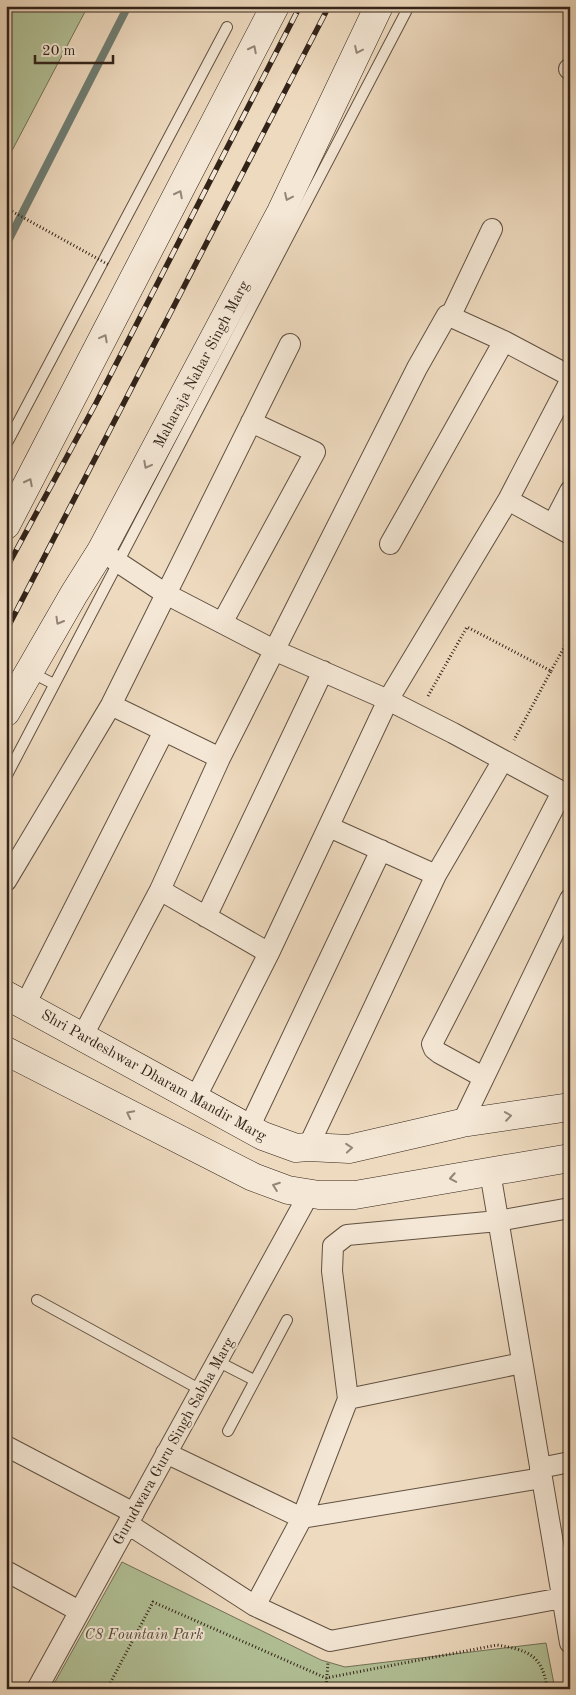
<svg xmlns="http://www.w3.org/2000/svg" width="576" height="1695" font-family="'Old Standard TT',serif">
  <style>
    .green { fill: #b2c197; stroke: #727258 }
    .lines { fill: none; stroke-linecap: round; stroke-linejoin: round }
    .stream { stroke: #707e74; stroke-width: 8 }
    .service-casing { stroke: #615142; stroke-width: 12 }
    .minor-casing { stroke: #615142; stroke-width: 22 }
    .secondary-casing { stroke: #322319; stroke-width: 29 }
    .path { stroke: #322319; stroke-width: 3; stroke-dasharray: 1 2.5; stroke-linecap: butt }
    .service { stroke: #f4e7d5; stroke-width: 10 }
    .minor { stroke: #f4e7d5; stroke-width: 20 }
    .secondary { stroke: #f4e7d5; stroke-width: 28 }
    .rail-casing { stroke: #322319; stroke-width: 5.5 }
    .rail { stroke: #f4e7d5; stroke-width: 4; stroke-dasharray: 11; stroke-linecap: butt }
    .path-bridge { stroke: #322319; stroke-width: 3; stroke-dasharray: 1 2.5; stroke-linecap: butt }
    .oneway { stroke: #938577 }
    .labels { text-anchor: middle; stroke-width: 4; stroke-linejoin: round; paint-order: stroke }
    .street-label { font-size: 15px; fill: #322319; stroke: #f4e7d5 }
    .park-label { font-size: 15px; font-style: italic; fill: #524a38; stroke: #f4e7d5 }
  </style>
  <rect width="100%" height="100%" fill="#eedabf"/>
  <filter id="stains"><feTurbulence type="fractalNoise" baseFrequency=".004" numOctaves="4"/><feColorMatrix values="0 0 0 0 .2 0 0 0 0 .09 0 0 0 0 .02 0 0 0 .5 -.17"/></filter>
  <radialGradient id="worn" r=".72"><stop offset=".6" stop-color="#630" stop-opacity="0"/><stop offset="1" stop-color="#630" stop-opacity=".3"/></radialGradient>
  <path class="green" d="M 6,6 L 88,6 L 6,162 Z
    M 122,1562 L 321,1660 L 345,1667 L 546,1643 L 555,1689 L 51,1689 Z"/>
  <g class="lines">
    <path class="stream" d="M 6,245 L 128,6"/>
    <g class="service-casing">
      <path id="service" d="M 6,445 L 227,27
        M 30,672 L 54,684
        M 6,777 L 409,6
        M 37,1300 L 201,1390
        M 217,1361 L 254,1380
        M 228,1431 L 287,1320"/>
    </g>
    <g class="minor-casing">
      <path id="minor" d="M 569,69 L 570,69
        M 451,315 L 492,229
        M 508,500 L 570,381
        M 553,524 L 570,491
        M 390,544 L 504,341
        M 101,551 L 166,594 L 276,651 L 388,700 L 453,733 L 503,760 L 436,875 L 308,1147
        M 222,623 L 315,452 L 251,422
        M 111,705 L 220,758 L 417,368 L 447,315 L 504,341 L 570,376
        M 503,760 L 570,796
        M 329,827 L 436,875
        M 6,881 L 111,705 L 290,344
        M 160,890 L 220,758
        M 206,917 L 323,671
        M 269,953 L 388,700 L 508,500 L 570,534
        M 25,1005 L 164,731
        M 82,1037 L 160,890 L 269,953 L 195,1099
        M 483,1077 L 439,1053 L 434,1049 L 432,1044 L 562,792
        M 462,1123 L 570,899
        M 249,1128 L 381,850
        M 490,1172 L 570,1643
        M 348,1399 L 522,1363
        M 6,1446 L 134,1513
        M 166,1453 L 302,1518 L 542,1478
        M 540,1468 L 570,1462
        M 128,1524 L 255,1606 L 330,1641 L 562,1598
        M 6,1571 L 79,1611
        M 255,1606 L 302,1518 L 348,1399 L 332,1271 L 333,1246 L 347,1235 L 498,1221 L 570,1208
        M 37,1689 L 309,1194"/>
    </g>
    <g class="secondary-casing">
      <path id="secondary" d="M 6,525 L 275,6
        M 6,712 L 74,594 L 101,551 L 281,212 L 379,6
        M 6,995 L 263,1136 L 296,1148 L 308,1147 L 349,1149 L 462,1123 L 570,1107
        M 6,1051 L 253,1177 L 288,1190 L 319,1195 L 355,1195 L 570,1158"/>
    </g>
    <path class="path" d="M 551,671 L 570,637
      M 428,696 L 467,627 L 551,671 L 514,740
      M 570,1386 L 568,1387 L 570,1397
      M 107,1689 L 153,1602 L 326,1678 L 497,1645 C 528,1650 543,1655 547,1689
      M 326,1689 L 328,1662"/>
    <use href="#service" class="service"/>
    <use href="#minor" class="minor"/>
    <use href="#secondary" class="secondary"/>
    <g class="rail-casing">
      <path id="rail" d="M 6,569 L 96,403 L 300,6
        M 6,631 L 329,6"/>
    </g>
    <use href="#rail" class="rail"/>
    <path class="path-bridge" d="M 6,208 L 109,265"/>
  </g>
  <defs><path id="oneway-chevron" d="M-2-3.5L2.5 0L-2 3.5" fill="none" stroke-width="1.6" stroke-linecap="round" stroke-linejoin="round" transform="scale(1.25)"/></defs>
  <g class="oneway">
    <use href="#oneway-chevron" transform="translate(253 49) rotate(-63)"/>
    <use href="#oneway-chevron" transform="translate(358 50) rotate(115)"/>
    <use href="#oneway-chevron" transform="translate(179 194) rotate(-63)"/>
    <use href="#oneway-chevron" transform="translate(288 197) rotate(115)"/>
    <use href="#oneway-chevron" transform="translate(104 338) rotate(-62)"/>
    <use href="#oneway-chevron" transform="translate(147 465) rotate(118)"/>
    <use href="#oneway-chevron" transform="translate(29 482) rotate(-63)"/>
    <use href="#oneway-chevron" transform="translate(59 621) rotate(120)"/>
    <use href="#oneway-chevron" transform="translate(130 1114) rotate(-153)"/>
    <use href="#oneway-chevron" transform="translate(508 1116) rotate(-8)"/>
    <use href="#oneway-chevron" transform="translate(349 1148) rotate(-5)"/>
    <use href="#oneway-chevron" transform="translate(453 1178) rotate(170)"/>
    <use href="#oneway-chevron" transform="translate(276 1186) rotate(-160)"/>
  </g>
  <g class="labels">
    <g class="street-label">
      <text transform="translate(201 364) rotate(-62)" y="5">Maharaja Nahar Singh Marg</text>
      <text transform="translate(154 1075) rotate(29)" y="5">Shri Pardeshwar Dharam Mandir Marg</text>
      <text transform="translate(173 1441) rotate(-61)" y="5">Gurudwara Guru Singh Sabha Marg</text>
    </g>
    <g class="park-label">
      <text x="144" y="1639">C8 Fountain Park</text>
    </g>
  </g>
  <rect width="576" height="1695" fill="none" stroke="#eedabf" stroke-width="25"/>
  <rect x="8" y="8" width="561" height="1680" fill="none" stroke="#322319" stroke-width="2.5"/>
  <rect x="12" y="12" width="551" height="1670" fill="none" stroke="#322319"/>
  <path d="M35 55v8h78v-8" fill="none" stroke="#322319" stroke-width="2.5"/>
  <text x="42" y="55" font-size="15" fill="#322319" stroke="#f4e7d5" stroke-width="4" paint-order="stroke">20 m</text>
  <rect width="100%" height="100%" filter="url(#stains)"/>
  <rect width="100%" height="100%" fill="url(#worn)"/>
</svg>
